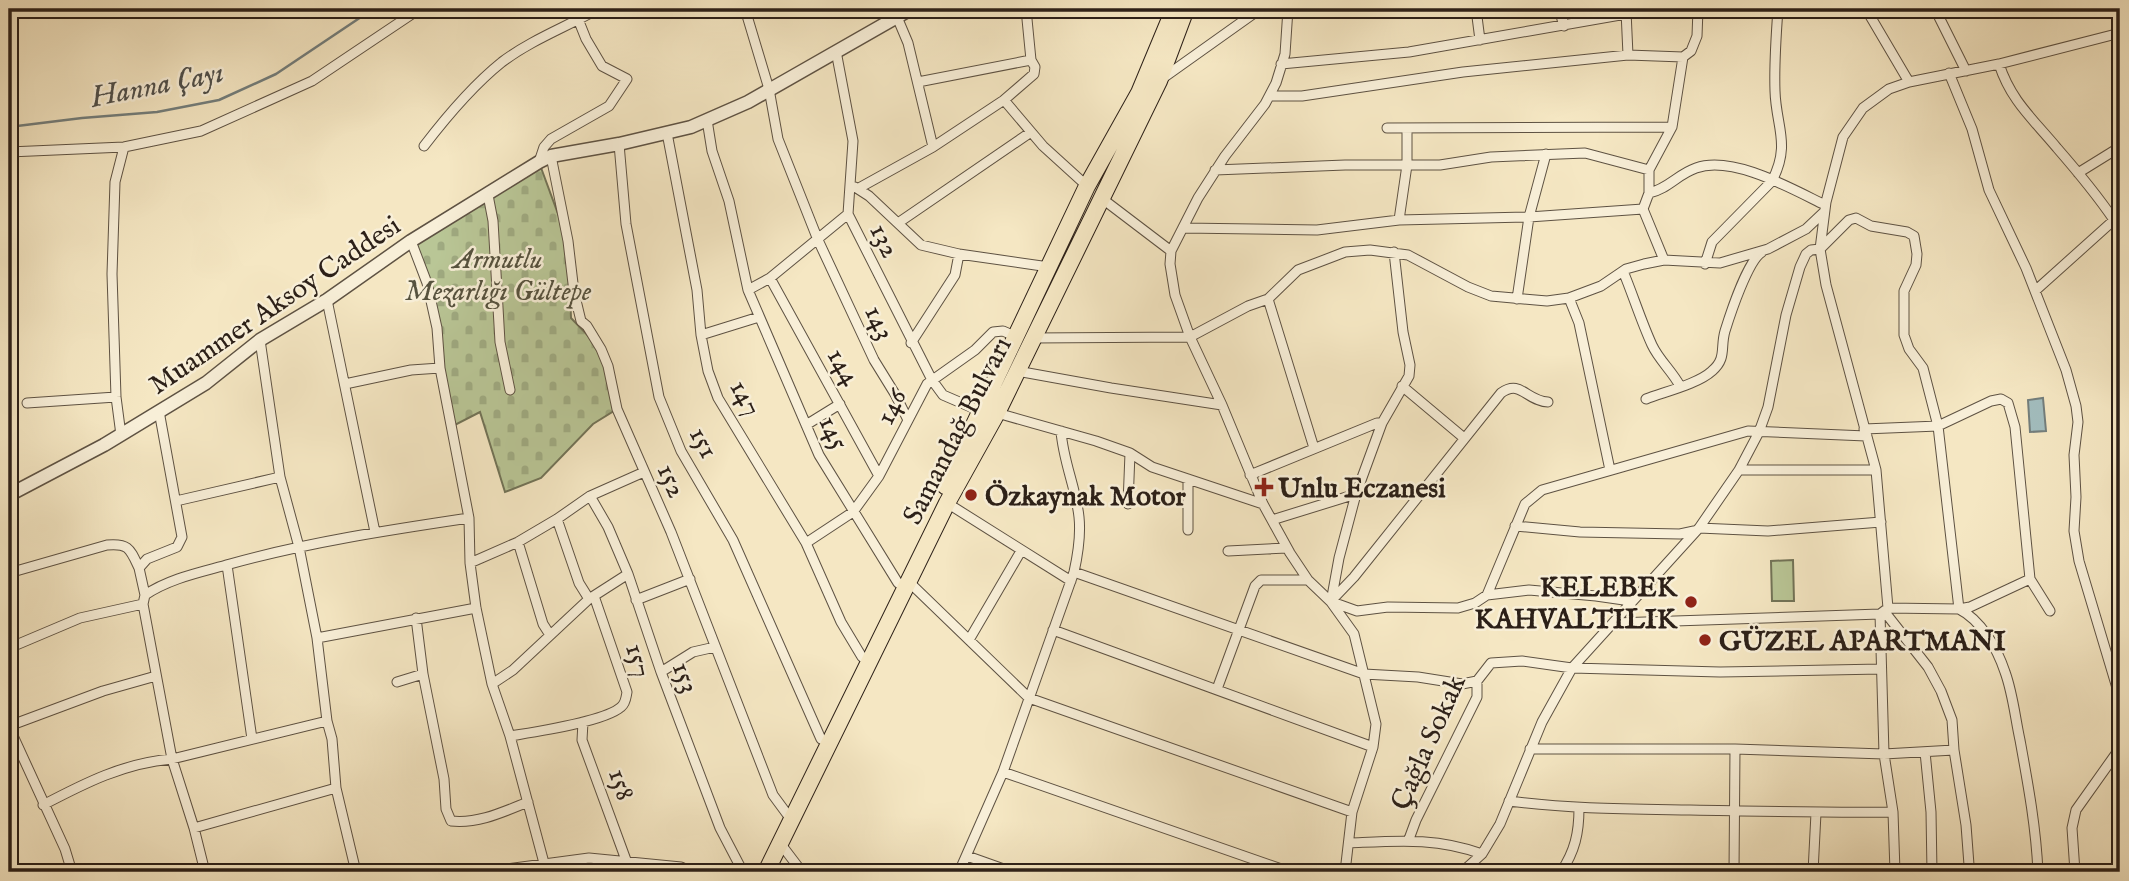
<svg xmlns="http://www.w3.org/2000/svg" width="2129" height="881" font-family="'IM FELL English',serif">
  <style>
    .cemetery { fill: url(#cemetery-stones); stroke: #727357; stroke-width: 2 }
    .park { fill: #b9c696; stroke: #727357; stroke-width: 2 }
    .water { fill: #a2bdbe; stroke: #737e7c; stroke-width: 2 }
    .lines { fill: none; stroke-linecap: round; stroke-linejoin: round }
    .stream { stroke: #737e7c; stroke-width: 2.5 }
    .minor-casing { stroke: #5e5243; stroke-width: 11 }
    .tertiary-casing { stroke: #5e5243; stroke-width: 15 }
    .trunk-casing { stroke: #2c2018; stroke-width: 18 }
    .minor { stroke: #f8efd8; stroke-width: 9 }
    .tertiary { stroke: #f8efd8; stroke-width: 12 }
    .trunk { stroke: #f5e7c3; stroke-width: 16 }
    .poi-dot { fill: #8f2418; stroke: #f8efd8; stroke-width: 2.5 }
    .labels { text-anchor: middle; stroke-width: 5; stroke-linejoin: round; paint-order: stroke }
    .street-label { font-size: 28px; fill: #2c2018; stroke: #f8efd8 }
    .park-label { font-size: 28px; font-style: italic; fill: #56523e; stroke: #f8efd8 }
    .poi-label { font-size: 28px; font-weight: bold; fill: #2c2018; stroke: #f8efd8; text-anchor: start }
    .water-label { font-size: 30px; font-style: italic; fill: #4f4f4a; stroke: #f8efd8 }
  </style>
  <defs>
    <pattern id="cemetery-stones" width="16" height="16" patternUnits="userSpaceOnUse" patternTransform="scale(1.75)"><rect width="16" height="16" fill="#b9c696"/><path d="M2 7V4a2 2 0 0 1 4 0v3zM10 15v-3a2 2 0 0 1 4 0v3z" fill="#9faa81"/></pattern>
  </defs>
  <rect width="100%" height="100%" fill="#f5e7c3"/>
  <filter id="stains"><feTurbulence type="fractalNoise" baseFrequency=".00286" numOctaves="4"/><feColorMatrix values="0 0 0 0 .2 0 0 0 0 .09 0 0 0 0 .02 0 0 0 .5 -.17"/></filter>
  <radialGradient id="worn" r=".72"><stop offset=".6" stop-color="#630" stop-opacity="0"/><stop offset="1" stop-color="#630" stop-opacity=".3"/></radialGradient>
  <path class="cemetery" d="M 540,165 L 568,241 L 571,318 L 601,349 L 617,409 L 593,424 L 541,478 L 505,492 L 480,412 L 451,427 L 437,328 L 411,241 Z"/>
  <path class="park" d="M 1793,560 L 1794,601 L 1772,601 L 1771,561 Z"/>
  <path class="water" d="M 2043,398 L 2046,431 L 2030,432 L 2028,400 Z"/>
  <g class="lines">
    <path class="stream" d="M 9,127 L 82,118 L 157,112 L 219,100 L 276,74 L 373,9"/>
    <g class="minor-casing">
      <path id="minor" d="M 745,9 L 769,89 L 778,139 L 818,240 L 874,360 L 895,394 L 908,420
        M 1288,9 L 1285,54 L 1276,83 L 1265,104 L 1225,156 L 1198,198 L 1171,251 L 1170,264 L 1175,295 L 1190,337 L 1222,405 L 1263,504 L 1290,553 L 1308,580 L 1331,602 L 1354,634 L 1376,724 L 1373,747 L 1352,812 L 1345,872
        M 1476,9 L 1480,40
        M 1559,9 L 1564,26
        M 1866,9 L 1909,82
        M 1944,9 L 1939,17 L 1966,71
        M 1288,11 L 1331,9
        M 1626,11 L 1628,55
        M 897,17 L 908,43 L 933,147
        M 836,51 L 853,141 L 848,214 L 932,380 L 943,395 L 980,411
        M 1281,64 L 1409,52 L 1626,14
        M 1999,64 C 2011,101 2033,119 2057,148 C 2077,171 2097,195 2114,220 L 2120,217
        M 1949,73 L 1972,129 L 1989,190 L 2026,268 L 2066,370 L 2076,406 L 2078,422 L 2074,455 L 2076,497 L 2074,531 L 2079,561 L 2120,698
        M 1163,78 L 1260,9
        M 918,82 L 1031,60 L 1026,9
        M 1270,96 L 1302,96 L 1463,72 L 1628,55 L 1683,57 L 1691,51 L 1697,36 L 1698,9
        M 1004,100 L 1034,74 L 1035,67 L 1031,60
        M 707,120 L 712,151 L 729,201 L 748,290 L 770,278 L 848,214
        M 1387,128 L 1672,127
        M 667,133 L 697,290 L 701,335 L 708,371 L 718,398 L 806,543 L 841,622 L 862,657
        M 619,144 L 626,224 L 659,397 L 681,451 L 733,540 L 821,739
        M 424,146 C 447,116 472,86 502,62 C 531,40 566,27 598,9
        M 9,152 L 124,147 L 201,131 L 312,81 L 412,14 L 416,9
        M 551,156 L 568,241 L 574,292 L 581,321 L 587,326 L 601,349 L 608,366 L 617,409 L 671,532 L 773,795 L 787,814
        M 539,162 L 544,147 L 551,139 L 609,106 L 627,79 L 602,66 L 586,39 L 574,9
        M 1215,170 L 1345,165 L 1440,165 L 1491,157 L 1585,153 L 1649,170
        M 2078,173 L 2120,147
        M 855,187 L 869,196 L 921,245 L 959,254 L 1049,267
        M 859,188 L 933,147 L 1004,100 L 1043,146 L 1087,186
        M 1649,193 C 1668,189 1678,174 1696,168 C 1733,155 1792,189 1825,205
        M 488,195 L 493,221 L 500,342 L 510,390
        M 1100,197 L 1171,251
        M 1399,220 L 1407,165 L 1407,128
        M 898,223 L 1031,132
        M 1183,228 L 1317,230 L 1399,220 L 1529,217 L 1643,209
        M 411,241 L 427,283 L 437,328 L 440,368 L 469,518 L 470,563 L 476,608 L 492,684 L 510,736 L 544,863
        M 1820,249 L 1849,220 L 1856,218 L 1871,226 L 1907,232 L 1914,236 L 1917,254 L 1916,265 L 1904,291 L 1904,335 L 1909,349 L 1923,368 L 1938,426 L 1959,609 C 1981,620 1997,648 2005,672 C 2013,694 2015,717 2020,740 C 2028,784 2036,827 2038,872
        M 1664,260 L 1643,209 L 1649,193 L 1649,170 L 1672,127 L 1683,57
        M 1705,264 L 1712,242 L 1772,181 C 1791,144 1776,127 1775,91 C 1774,63 1776,36 1778,9
        M 1623,271 C 1633,295 1641,321 1652,345 C 1659,360 1672,371 1680,386
        M 770,278 L 879,476
        M 748,290 L 819,455 L 898,583
        M 2035,291 L 2114,220 L 2120,232
        M 1569,298 L 1579,323 L 1610,470
        M 1268,299 L 1314,448
        M 1517,299 L 1529,217 L 1546,154
        M 327,300 L 375,532
        M 701,335 L 759,317
        M 1032,338 L 1190,337 L 1248,306 L 1268,299 L 1298,270 L 1345,252 L 1370,250 L 1408,255 L 1468,287 L 1491,296 L 1547,301 L 1569,298 L 1601,286 L 1626,269 L 1644,264 L 1664,260 L 1720,263 L 1768,249 L 1806,229 L 1824,212
        M 260,340 L 280,477 L 299,547 L 317,638 L 327,721 L 332,739 L 336,788 L 356,872
        M 911,343 L 955,275 L 959,254
        M 1017,371 L 1111,388 L 1222,405
        M 345,384 L 411,370 L 440,368
        M 1402,386 L 1464,438
        M 1646,399 C 1664,392 1698,384 1712,371 C 1727,358 1720,348 1725,331 C 1730,315 1748,260 1762,252
        M 27,403 L 116,397
        M 159,411 L 182,537 L 177,547 L 147,559 L 139,568 L 145,595 L 143,604 L 172,759 L 194,828 L 205,872
        M 997,413 L 1096,441 L 1130,453 L 1152,467 L 1263,504
        M 806,425 L 840,404
        M 1864,429 L 1938,426 L 1991,401 L 2001,399 L 2008,403 L 2015,427 L 2030,579 L 2050,611
        M 121,435 L 116,397 L 112,274 L 115,182 L 124,147
        M 1739,470 L 1876,470
        M 1250,475 L 1377,423 L 1382,423
        M 1188,479 L 1188,530
        M 590,496 L 608,527 L 628,574 L 661,672 L 720,828 L 743,872
        M 176,501 L 280,477
        M 947,503 L 1071,581
        M 1128,504 L 1130,453
        M 557,519 L 579,583 L 589,599
        M 1272,520 L 1356,494
        M 1515,526 L 1580,532 L 1680,534 L 1694,531
        M 1699,528 L 1768,531 L 1881,522
        M 518,542 L 543,624 L 550,635
        M 806,543 L 853,512 L 879,476 L 927,384 L 975,350 L 993,332 L 1003,331 L 1017,337
        M 1228,551 L 1287,548
        M 470,563 L 518,542 L 557,519 L 590,496 L 644,472
        M 227,565 L 252,739
        M 1074,572 L 1364,674 L 1418,677 L 1462,684 L 1477,681
        M 9,573 L 107,545 C 129,543 130,549 139,568
        M 908,581 L 1029,698 L 1352,812
        M 145,595 C 170,578 202,572 230,564 C 309,542 389,530 469,518
        M 1487,595 L 1525,504 L 1542,490 L 1748,431 L 1866,436
        M 636,600 L 690,579
        M 1332,600 L 1354,577 L 1501,393 C 1521,379 1526,401 1548,402
        M 1331,602 L 1339,558 L 1356,494 L 1382,423 L 1409,376 L 1410,365 L 1403,332 L 1394,252
        M 1332,602 L 1357,611 L 1388,607 L 1458,608 L 1475,603 L 1487,595 L 1529,590 L 1596,596 L 1624,600 L 1631,604
        M 1888,608 L 1876,470 L 1826,285 L 1820,249 L 1826,202 L 1843,137 L 1863,108 L 1889,89 L 1909,82 L 1999,64 L 2120,33
        M 1884,611 L 1928,667 L 1941,691 L 1952,720 L 1954,750 L 1966,825 L 1969,865 L 1967,872
        M 1880,614 L 1884,754 L 1893,812 L 1895,872
        M 1615,623 L 1880,614 L 1888,608 L 1959,609 L 1970,607 L 2030,579
        M 1053,630 L 1373,747
        M 317,638 L 476,608
        M 969,640 L 1021,551
        M 9,648 L 80,618 L 143,604
        M 661,672 L 693,652 L 715,647
        M 423,674 L 444,779 L 446,809 L 451,821 C 478,824 503,812 528,802
        M 397,682 L 423,674 L 416,618
        M 492,684 L 513,670 L 589,599 L 628,574
        M 1217,689 L 1255,586 L 1261,580 L 1308,580
        M 583,722 L 582,740 L 626,860
        M 9,726 L 103,691 L 156,676
        M 9,727 L 65,849 L 72,872
        M 510,736 C 534,732 604,722 621,707 C 626,703 626,697 627,692 L 594,596
        M 1530,749 L 1735,749 L 1884,754 L 1954,750
        M 1925,752 L 1931,812 L 1932,872
        M 1003,772 L 1290,872
        M 1509,801 C 1569,809 1630,809 1690,810 C 1758,811 1825,813 1893,812
        M 43,805 C 85,783 124,763 172,759 L 327,721
        M 194,828 L 336,788
        M 1409,839 L 1416,820 L 1477,697 L 1477,681 L 1491,663 L 1522,661 L 1572,668 L 1720,672 L 1881,669
        M 780,843 L 802,872
        M 1349,843 C 1396,841 1436,837 1482,854
        M 967,856 L 1012,872
        M 483,872 L 589,858 L 681,867 L 691,872
        M 959,872 L 1003,772 L 1074,572 C 1078,554 1081,536 1079,517 C 1076,488 1063,461 1061,431
        M 1462,872 L 1482,854 L 1500,824 L 1542,722 L 1572,668 L 1699,528 L 1739,470 L 1759,432 L 1768,407 L 1786,315 L 1800,267 L 1806,254 L 1811,250 L 1820,249
        M 1561,872 C 1575,851 1579,833 1579,808
        M 1734,872 L 1735,749
        M 1813,872 L 1816,813
        M 2075,872 L 2072,828 L 2076,810 L 2120,748"/>
    </g>
    <g class="tertiary-casing">
      <path id="tertiary" d="M 9,495 L 104,445 L 206,383 L 260,340 L 327,300 L 411,241 L 539,162 L 551,156 L 619,144 L 691,127 L 748,102 L 911,9"/>
    </g>
    <g class="trunk-casing">
      <path id="trunk" d="M 945,486 L 1087,186 L 1139,93 L 1174,9
        M 766,872 L 947,503 L 997,413 L 1159,81 L 1186,9"/>
    </g>
    <use href="#minor" class="minor"/>
    <use href="#tertiary" class="tertiary"/>
    <use href="#trunk" class="trunk"/>
  </g>
  <g class="poi-dot">
    <path d="M1260.5 476.5h7v7h7v7h-7v7h-7v-7h-7v-7h7z"/>
    <circle cx="971" cy="495" r="7"/>
    <circle cx="1691" cy="602" r="7"/>
    <circle cx="1705" cy="640" r="7"/>
  </g>
  <g class="labels">
    <g class="street-label">
      <text transform="translate(886 240) rotate(64)" y="10">132</text>
      <text transform="translate(274 304) rotate(-34)" y="10">Muammer Aksoy Caddesi</text>
      <text transform="translate(881 322) rotate(65)" y="10">143</text>
      <text transform="translate(845 366) rotate(60)" y="10">144</text>
      <text transform="translate(747 397) rotate(61)" y="10">147</text>
      <text transform="translate(890 406) rotate(-64)" y="10">146</text>
      <text transform="translate(956 430) rotate(-63)" y="10">Samandağ Bulvarı</text>
      <text transform="translate(835 432) rotate(65)" y="10">145</text>
      <text transform="translate(705 442) rotate(63)" y="10">151</text>
      <text transform="translate(673 480) rotate(66)" y="10">152</text>
      <text transform="translate(640 660) rotate(74)" y="10">157</text>
      <text transform="translate(687 677) rotate(70)" y="10">153</text>
      <text transform="translate(1427 742) rotate(-66)" y="10">Çağla Sokak</text>
      <text transform="translate(623 784) rotate(71)" y="10">158</text>
    </g>
    <g class="park-label">
      <text x="498" y="268">Armutlu<tspan x="498" dy="32">Mezarlığı Gültepe</tspan></text>
    </g>
    <g class="poi-label">
      <text x="1278" y="497">Unlu Eczanesi</text>
      <text x="985" y="505">Özkaynak Motor</text>
      <text x="1677" y="596" text-anchor="end">KELEBEK<tspan x="1677" dy="32">KAHVALTILIK</tspan></text>
      <text x="1719" y="650">GÜZEL APARTMANI</text>
    </g>
    <g class="water-label">
      <text transform="translate(157 84) rotate(-11)" y="10">Hanna Çayı</text>
    </g>
  </g>
  <rect width="2129" height="881" fill="none" stroke="#f5e7c3" stroke-width="35"/>
  <rect x="10" y="10" width="2108" height="860" fill="none" stroke="#2c2018" stroke-width="3.5"/>
  <rect x="18" y="18" width="2094" height="846" fill="none" stroke="#2c2018" stroke-width="2"/>
  <rect width="100%" height="100%" filter="url(#stains)"/>
  <rect width="100%" height="100%" fill="url(#worn)"/>
</svg>
